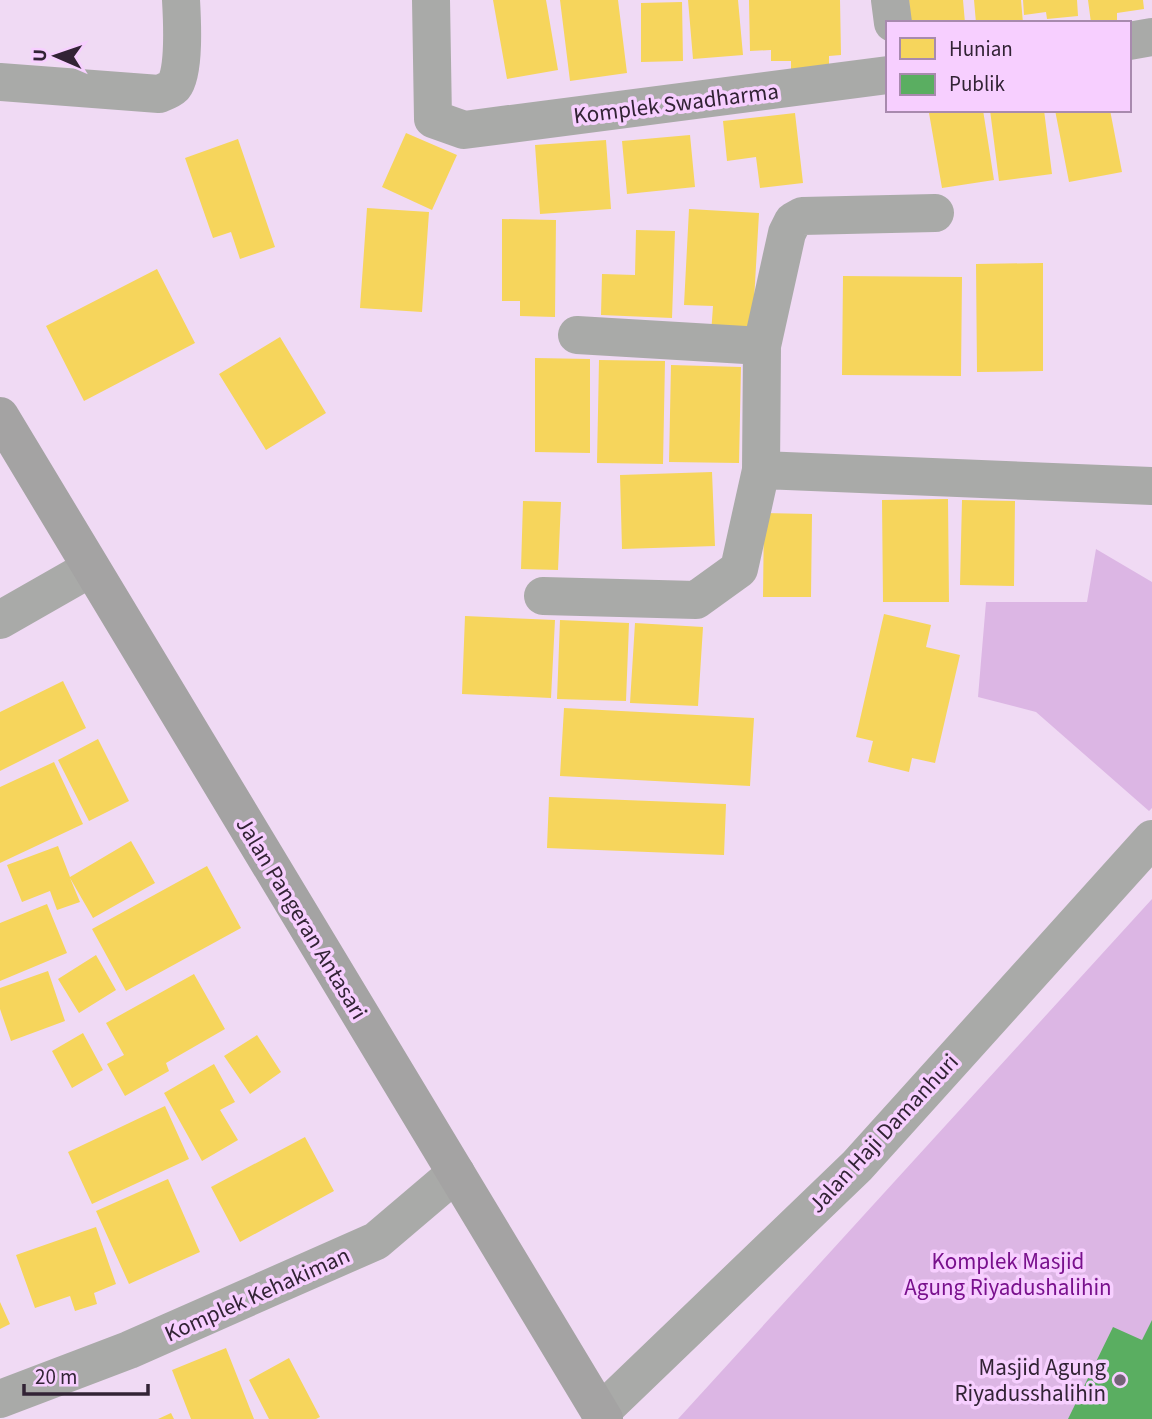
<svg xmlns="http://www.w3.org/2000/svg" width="1152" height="1419" font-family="'Source Sans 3',sans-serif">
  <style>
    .green { fill: #dcb6e4 }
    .homes { fill: #f6d55c }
    .public { fill: #5aae61 }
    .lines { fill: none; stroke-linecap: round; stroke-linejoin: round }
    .minor { stroke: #a9aaa8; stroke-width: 38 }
    .major { stroke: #a4a3a3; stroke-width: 38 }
    .poi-dot { fill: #746378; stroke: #f7cfff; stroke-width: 2.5 }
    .labels { text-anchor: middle; stroke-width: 7; stroke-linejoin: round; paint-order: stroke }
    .street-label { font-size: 23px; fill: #322335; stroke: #f7cfff }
    .park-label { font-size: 23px; fill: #79108d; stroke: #f7cfff }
    .poi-label { font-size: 23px; fill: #322335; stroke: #f7cfff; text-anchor: end }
  </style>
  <rect width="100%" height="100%" fill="#f0daf4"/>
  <path class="green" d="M 1096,549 L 1152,582 L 1152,808 L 1149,811 L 1036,712 L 978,697 L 986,602 L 1087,602 Z
    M 1152,899 L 1152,1419 L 678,1419 Z"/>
  <path class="homes" d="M 493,0 L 546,0 L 558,70 L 507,79 Z
    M 560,0 L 618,0 L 627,73 L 570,81 Z
    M 688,0 L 738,0 L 743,55 L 693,59 Z
    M 749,0 L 840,0 L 841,55 L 829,56 L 829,80 L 791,81 L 791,61 L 771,61 L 771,50 L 750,51 Z
    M 909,0 L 963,0 L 965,23 L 911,23 Z
    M 974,0 L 1021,0 L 1023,23 L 976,23 Z
    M 1023,0 L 1077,0 L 1078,16 L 1047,19 L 1046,12 L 1024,15 Z
    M 1088,0 L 1143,0 L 1144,9 L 1117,13 L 1117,23 L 1091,23 Z
    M 682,2 L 683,61 L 641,62 L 641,3 Z
    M 956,110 L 983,110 L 994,180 L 942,188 L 929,113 Z
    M 990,110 L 1044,110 L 1052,174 L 999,181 Z
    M 1055,110 L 1110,110 L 1122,172 L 1069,182 Z
    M 795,113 L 803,183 L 760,188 L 756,157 L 727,161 L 723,121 Z
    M 406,133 L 457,155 L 432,210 L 382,187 Z
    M 690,135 L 695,187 L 627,194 L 622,141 Z
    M 238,139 L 275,247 L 240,259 L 231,232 L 213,238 L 185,158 Z
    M 606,140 L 611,209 L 540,214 L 535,145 Z
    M 367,208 L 429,212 L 422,312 L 360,308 Z
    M 689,209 L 759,213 L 752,336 L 711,334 L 713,306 L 684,305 Z
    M 502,219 L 556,220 L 555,317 L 520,316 L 520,301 L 502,301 Z
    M 636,230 L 675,231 L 672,318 L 601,315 L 602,274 L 635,275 Z
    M 1043,263 L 1043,371 L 977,372 L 976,264 Z
    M 157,269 L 195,343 L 84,401 L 46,326 Z
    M 843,276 L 962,277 L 961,376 L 842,375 Z
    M 280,337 L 326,413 L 266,450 L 219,374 Z
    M 535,358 L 590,359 L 590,453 L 535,452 Z
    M 599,360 L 665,361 L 663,464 L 597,463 Z
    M 671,365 L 741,367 L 739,463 L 669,462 Z
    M 712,472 L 715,546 L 622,549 L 620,475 Z
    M 948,499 L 949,602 L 883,602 L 882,500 Z
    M 962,500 L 1015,501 L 1014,586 L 960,585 Z
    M 523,501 L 561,502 L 558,570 L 521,569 Z
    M 764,513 L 812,514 L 811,597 L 763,597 Z
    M 884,614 L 931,625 L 926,647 L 960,655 L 935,763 L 912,758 L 909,772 L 868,762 L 873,741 L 856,737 Z
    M 465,616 L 555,620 L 551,698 L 462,694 Z
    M 560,620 L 629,623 L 626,701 L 557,699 Z
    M 635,623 L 703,627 L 698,706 L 630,703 Z
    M 63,681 L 86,728 L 0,771 L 0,712 Z
    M 564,708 L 754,718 L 750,786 L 560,776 Z
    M 98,739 L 129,801 L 89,821 L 58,760 Z
    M 54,762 L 83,824 L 0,863 L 0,787 Z
    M 549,797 L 726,804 L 724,855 L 547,848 Z
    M 131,841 L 155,883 L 93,918 L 70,878 L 80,902 L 57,910 L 50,891 L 22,902 L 7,865 L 58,846 L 70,877 Z
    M 207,866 L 241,928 L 126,991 L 92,929 Z
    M 47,904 L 67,953 L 0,981 L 0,923 Z
    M 96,955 L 116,990 L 79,1013 L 58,979 Z
    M 48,971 L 65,1021 L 11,1041 L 0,1009 L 0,988 Z
    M 194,974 L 225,1029 L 166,1063 L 169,1071 L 125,1096 L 107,1064 L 124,1055 L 106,1023 Z
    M 83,1033 L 103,1070 L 72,1088 L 52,1051 Z
    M 257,1035 L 281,1072 L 250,1094 L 224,1056 Z
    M 214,1064 L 235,1102 L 220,1110 L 238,1140 L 202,1161 L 164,1093 Z
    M 165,1106 L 189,1159 L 92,1204 L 68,1152 Z
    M 305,1137 L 334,1191 L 240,1242 L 211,1187 Z
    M 168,1179 L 200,1252 L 129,1284 L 96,1211 Z
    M 96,1227 L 116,1284 L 94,1293 L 97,1304 L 75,1311 L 70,1296 L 35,1308 L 16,1255 Z
    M 0,1302 L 10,1324 L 0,1329 Z
    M 226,1348 L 254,1419 L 191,1419 L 172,1370 Z
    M 289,1358 L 320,1417 L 316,1419 L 269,1419 L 249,1380 Z
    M 171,1413 L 174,1419 L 158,1419 Z"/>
  <path class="public" d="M 1152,1320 L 1152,1419 L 1068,1419 L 1113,1327 L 1142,1340 Z"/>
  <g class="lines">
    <path class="minor" d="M 431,0 L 433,119 L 464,130 L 888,75
      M 890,0 L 893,23
      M 1129,41 L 1152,37
      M 0,82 L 159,94 C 164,92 170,90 174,86 C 185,73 182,17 181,0
      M 577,335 L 762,346 L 761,470
      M 762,346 L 787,233 L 793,221 L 802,216 L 935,213
      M 543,596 L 696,600 L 739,569 L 761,470 L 1152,486
      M 0,620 L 91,568
      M 0,1399 L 129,1350 L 376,1241 L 456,1173
      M 600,1413 L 857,1166 L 1152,839"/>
    <path class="major" d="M 0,416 L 604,1419"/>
  </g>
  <circle class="poi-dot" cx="1120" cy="1380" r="7"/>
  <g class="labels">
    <g class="street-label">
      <text transform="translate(676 103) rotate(-7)" y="8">Komplek Swadharma</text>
      <text transform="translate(302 918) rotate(59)" y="8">Jalan Pangeran Antasari</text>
      <text transform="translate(883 1133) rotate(-47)" y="8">Jalan Haji Damanhuri</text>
      <text transform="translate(257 1294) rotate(-24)" y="8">Komplek Kehakiman</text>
    </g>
    <g class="park-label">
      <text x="1008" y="1269">Komplek Masjid<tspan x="1008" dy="26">Agung Riyadushalihin</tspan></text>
    </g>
    <g class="poi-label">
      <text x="1106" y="1375">Masjid Agung<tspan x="1106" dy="26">Riyadusshalihin</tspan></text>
    </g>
  </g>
  <rect x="886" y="21" width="245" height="91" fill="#f7cfff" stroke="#a88aae" stroke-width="2"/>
  <rect x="900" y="38" width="35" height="21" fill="#f6d55c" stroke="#a88aae" stroke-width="2"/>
  <text x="949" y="56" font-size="21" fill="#322335">Hunian</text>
  <rect x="900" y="74" width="35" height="21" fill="#5aae61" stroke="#a88aae" stroke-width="2"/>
  <text x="949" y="91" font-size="21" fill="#322335">Publik</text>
  <g transform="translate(56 56) rotate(272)" stroke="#f7cfff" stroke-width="5" paint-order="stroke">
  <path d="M0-5L12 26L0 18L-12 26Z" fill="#322335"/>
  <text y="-10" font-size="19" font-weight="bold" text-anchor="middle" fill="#322335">U</text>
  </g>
  <path d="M24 1384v10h124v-10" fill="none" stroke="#322335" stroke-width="3.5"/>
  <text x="35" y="1384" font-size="21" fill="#322335" stroke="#f7cfff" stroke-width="5" paint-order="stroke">20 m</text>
</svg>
